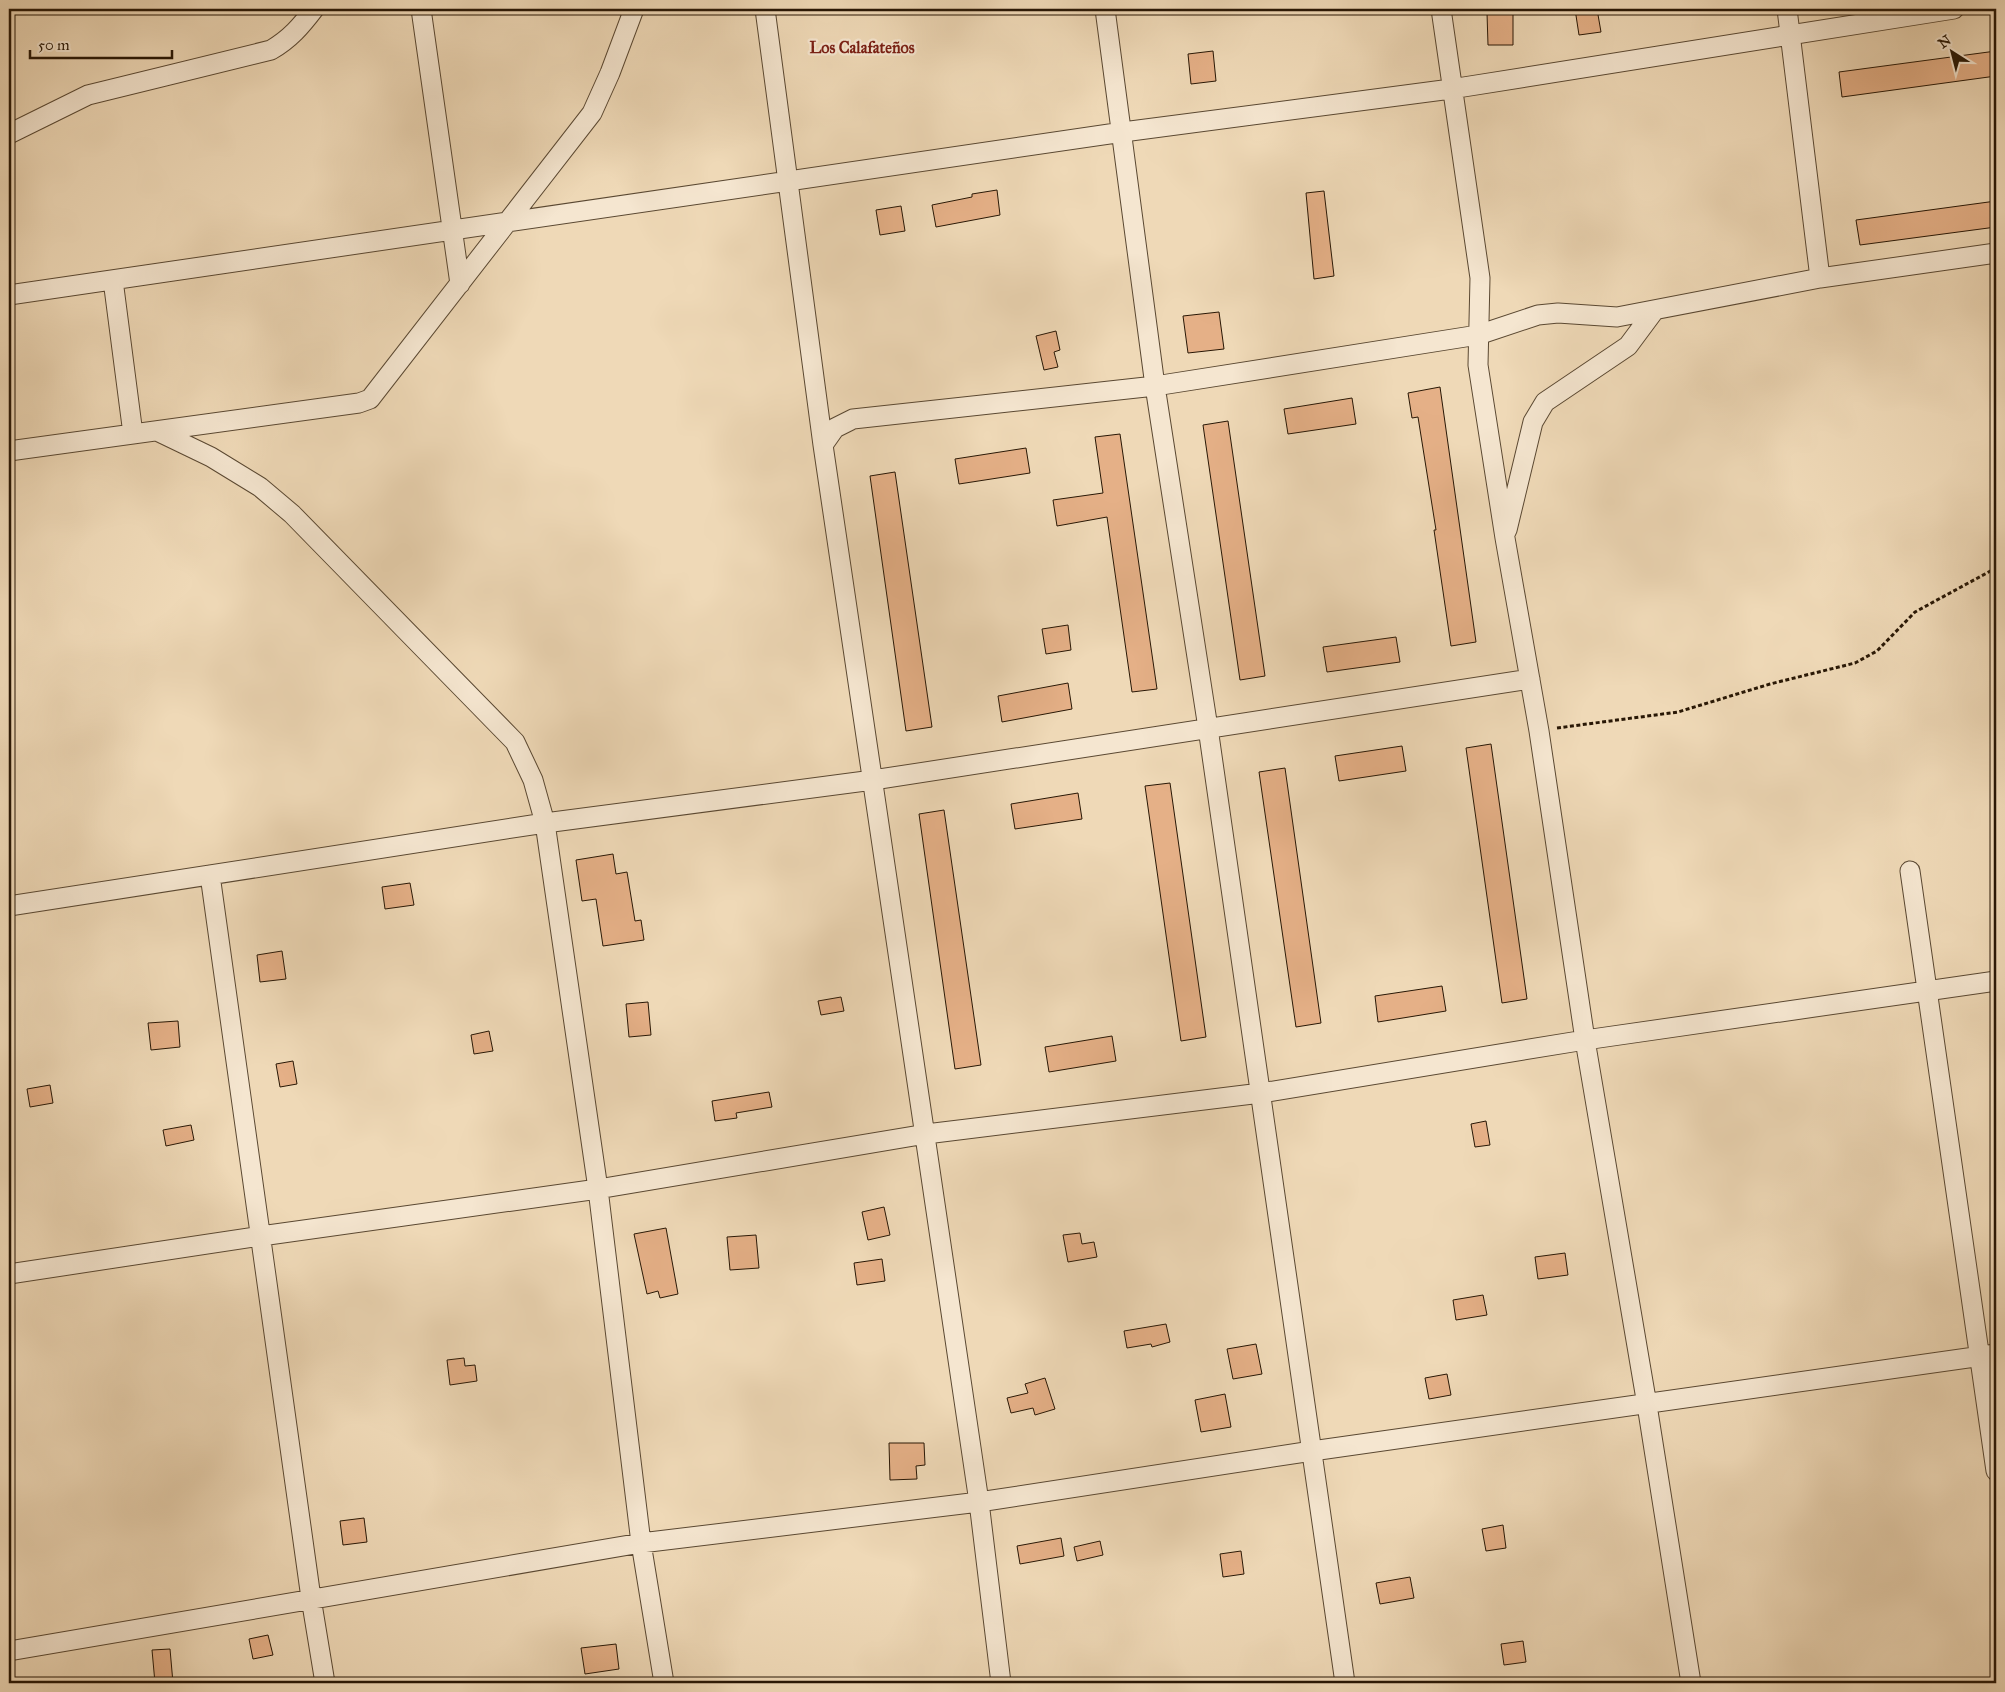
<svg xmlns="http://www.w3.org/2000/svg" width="2005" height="1692" font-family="'IM FELL Great Primer',serif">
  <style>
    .building { fill: #e5b087; stroke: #281705 }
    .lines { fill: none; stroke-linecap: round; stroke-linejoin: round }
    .minor-casing { stroke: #5a4832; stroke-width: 21 }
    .path { stroke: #281705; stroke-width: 3; stroke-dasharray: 4 2.5; stroke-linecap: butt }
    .minor { stroke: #f5e6d0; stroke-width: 19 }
    .labels { text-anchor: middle; stroke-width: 4.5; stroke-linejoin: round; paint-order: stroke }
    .neighbourhood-label { font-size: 16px; font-weight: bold; fill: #7a1f14; stroke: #f5e6d0 }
  </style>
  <rect width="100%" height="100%" fill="#efd9b7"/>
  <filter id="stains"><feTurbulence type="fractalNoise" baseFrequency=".004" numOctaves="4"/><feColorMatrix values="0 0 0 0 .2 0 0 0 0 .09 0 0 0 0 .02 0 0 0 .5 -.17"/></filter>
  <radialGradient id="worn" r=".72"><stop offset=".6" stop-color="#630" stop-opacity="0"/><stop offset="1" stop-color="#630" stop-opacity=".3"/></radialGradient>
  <path class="building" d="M 1575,9 L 1597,9 L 1601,32 L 1579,35 Z
    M 1487,13 L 1513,13 L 1513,45 L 1488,45 Z
    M 1213,51 L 1216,81 L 1191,84 L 1188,54 Z
    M 1996,51 L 1996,76 L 1842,97 L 1839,72 Z
    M 997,190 L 1000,215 L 936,227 L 932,205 L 972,197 L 972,194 Z
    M 1324,191 L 1334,276 L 1314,279 L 1306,193 Z
    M 1996,201 L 1996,227 L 1860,245 L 1856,220 Z
    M 901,206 L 905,231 L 880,235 L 876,210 Z
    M 1219,312 L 1224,349 L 1188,353 L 1183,316 Z
    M 1056,331 L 1060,350 L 1054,352 L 1058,367 L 1044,370 L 1036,336 Z
    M 1440,387 L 1476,642 L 1451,646 L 1434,530 L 1436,530 L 1418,417 L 1412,418 L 1408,393 Z
    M 1352,398 L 1356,424 L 1288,434 L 1284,409 Z
    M 1228,421 L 1265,676 L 1240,680 L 1203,425 Z
    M 1120,434 L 1157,689 L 1132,692 L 1107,517 L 1057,526 L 1053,500 L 1103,493 L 1095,437 Z
    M 1026,448 L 1030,473 L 959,484 L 955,459 Z
    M 895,472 L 932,727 L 906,731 L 870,476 Z
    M 1068,625 L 1071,650 L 1046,654 L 1042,629 Z
    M 1396,637 L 1400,662 L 1327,672 L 1323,647 Z
    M 1068,683 L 1072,709 L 1002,722 L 998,696 Z
    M 1491,744 L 1527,999 L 1502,1003 L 1466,748 Z
    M 1402,746 L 1406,771 L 1339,781 L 1335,756 Z
    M 1285,768 L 1321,1023 L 1296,1027 L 1259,772 Z
    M 1170,783 L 1206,1037 L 1181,1041 L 1145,786 Z
    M 1078,793 L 1082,819 L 1015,829 L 1011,804 Z
    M 944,810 L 981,1065 L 955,1069 L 919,814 Z
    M 613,854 L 616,874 L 627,872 L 635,921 L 641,920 L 644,940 L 603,946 L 596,899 L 582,901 L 576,860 Z
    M 410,883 L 414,905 L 385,909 L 382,887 Z
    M 282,951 L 286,979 L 260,982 L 257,955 Z
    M 1442,986 L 1446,1011 L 1378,1022 L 1375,996 Z
    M 841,997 L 844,1011 L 821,1015 L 818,1001 Z
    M 648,1002 L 651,1035 L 629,1037 L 626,1004 Z
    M 178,1021 L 180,1047 L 151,1050 L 148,1023 Z
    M 489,1031 L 493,1051 L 474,1054 L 471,1035 Z
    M 1112,1036 L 1116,1061 L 1049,1072 L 1045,1047 Z
    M 293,1061 L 297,1084 L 280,1087 L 276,1064 Z
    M 50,1085 L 53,1103 L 30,1107 L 27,1089 Z
    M 769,1092 L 772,1107 L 736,1113 L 737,1118 L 715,1121 L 712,1101 Z
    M 1486,1121 L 1490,1145 L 1475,1147 L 1471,1124 Z
    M 191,1125 L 194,1140 L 166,1146 L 163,1130 Z
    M 884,1207 L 890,1235 L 868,1240 L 862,1212 Z
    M 666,1228 L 678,1294 L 660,1298 L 658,1291 L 647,1294 L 634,1234 Z
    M 1080,1233 L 1082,1244 L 1094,1242 L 1097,1257 L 1068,1262 L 1063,1235 Z
    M 756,1235 L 759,1268 L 730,1270 L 727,1237 Z
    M 1565,1253 L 1568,1275 L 1538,1279 L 1535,1257 Z
    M 882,1259 L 885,1281 L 857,1285 L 854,1263 Z
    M 1483,1295 L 1487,1315 L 1456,1320 L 1453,1300 Z
    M 1166,1324 L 1170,1342 L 1152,1347 L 1151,1344 L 1127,1348 L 1124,1331 Z
    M 1256,1344 L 1262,1374 L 1233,1379 L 1227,1349 Z
    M 464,1358 L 465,1366 L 475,1365 L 477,1381 L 450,1385 L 447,1360 Z
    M 1447,1374 L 1451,1395 L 1429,1399 L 1425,1378 Z
    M 1045,1378 L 1055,1409 L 1035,1415 L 1033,1408 L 1011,1413 L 1007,1398 L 1028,1393 L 1025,1384 Z
    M 1225,1394 L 1231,1427 L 1201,1432 L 1195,1400 Z
    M 889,1443 L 924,1443 L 925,1465 L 916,1466 L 917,1479 L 890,1480 Z
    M 364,1518 L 367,1542 L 343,1545 L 340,1521 Z
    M 1503,1525 L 1506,1548 L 1486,1551 L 1482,1529 Z
    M 1061,1538 L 1064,1556 L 1020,1564 L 1017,1546 Z
    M 1100,1541 L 1103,1555 L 1077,1561 L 1074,1547 Z
    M 1241,1551 L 1244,1574 L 1223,1577 L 1220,1554 Z
    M 1410,1577 L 1414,1598 L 1380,1604 L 1376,1583 Z
    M 268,1635 L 273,1655 L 253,1659 L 249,1639 Z
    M 1523,1641 L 1526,1662 L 1504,1665 L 1501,1644 Z
    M 616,1644 L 619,1669 L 585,1674 L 581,1648 Z
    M 170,1649 L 173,1683 L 155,1683 L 152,1650 Z"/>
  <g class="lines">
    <g class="minor-casing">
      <path id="minor" d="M 421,9 L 460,284
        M 765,9 L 823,445 L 979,1502 L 1001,1683
        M 1105,9 L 1155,386 L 1208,728 L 1345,1683
        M 1441,9 L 1480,278 L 1478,365 L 1505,538 L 1539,731 L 1585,1040 L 1647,1405 L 1691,1683
        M 1787,9 L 1820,278
        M 9,134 L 88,95 L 271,50 C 290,39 301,26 314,9
        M 113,280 L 133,434
        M 9,295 L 1123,132 L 1451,89 L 1954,9
        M 157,431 L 211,457 L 260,487 L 292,514 L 515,742 L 533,780 L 545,823 L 598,1189 L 641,1543 L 664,1683
        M 823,445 L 835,428 L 853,419 L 1155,386 L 1478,335 L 1538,315 L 1558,313 L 1617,317 L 1820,278 L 1996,253
        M 9,451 L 359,403 L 370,399 L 592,113 L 610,73 L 634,9
        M 1507,530 L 1533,422 L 1545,402 L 1628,346 L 1654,311
        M 1910,871 L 1996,1471
        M 210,875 L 311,1598 L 325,1683
        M 9,906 L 545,823 L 873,780 L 1530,679
        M 9,1274 L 261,1236 L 598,1189 L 926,1134 L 1261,1093 L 1585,1040 L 1996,981
        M 9,1651 L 641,1543 L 979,1502 L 1312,1451 L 1996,1354"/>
    </g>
    <path class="path" d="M 1557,728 L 1678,712 L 1770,684 L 1855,663 L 1877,651 L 1915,612 L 1996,568"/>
    <use href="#minor" class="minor"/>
  </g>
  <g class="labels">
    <g class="neighbourhood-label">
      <text x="862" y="53">Los Calafateños</text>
    </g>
  </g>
  <rect width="2005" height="1692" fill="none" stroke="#efd9b7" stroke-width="30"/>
  <rect x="10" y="10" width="1985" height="1672" fill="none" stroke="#281705" stroke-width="2.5"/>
  <rect x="15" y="15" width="1975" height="1662" fill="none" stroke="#281705"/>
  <g transform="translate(1952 52) rotate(324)" stroke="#f5e6d0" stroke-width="4" paint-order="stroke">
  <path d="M0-4L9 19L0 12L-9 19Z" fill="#281705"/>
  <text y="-8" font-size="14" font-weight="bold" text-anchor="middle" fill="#281705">N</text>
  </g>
  <path d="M30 50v8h142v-8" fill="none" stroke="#281705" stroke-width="2.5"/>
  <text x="38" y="50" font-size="15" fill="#281705" stroke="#f5e6d0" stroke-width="4" paint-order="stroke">50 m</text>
  <rect width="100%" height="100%" filter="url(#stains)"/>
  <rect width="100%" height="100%" fill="url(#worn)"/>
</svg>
